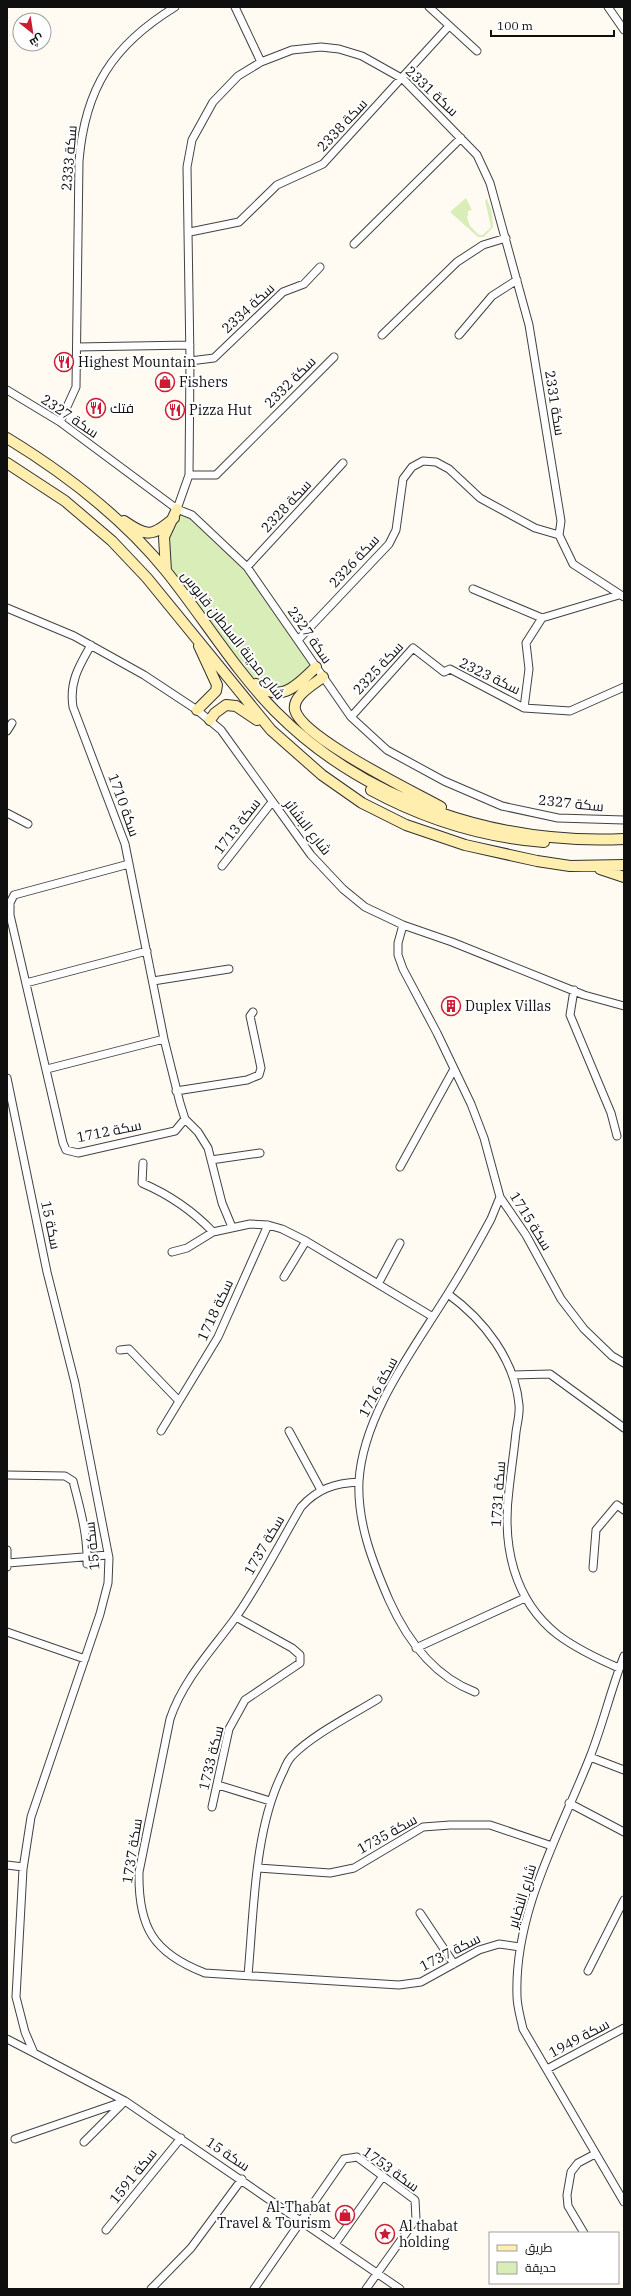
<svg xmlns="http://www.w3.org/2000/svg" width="631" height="2296" font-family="'IBM Plex Serif',Cairo,serif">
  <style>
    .green { fill: #d8edb7 }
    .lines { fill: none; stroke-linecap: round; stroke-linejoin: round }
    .street-casing { stroke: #424242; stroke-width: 9 }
    .secondary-casing { stroke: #313131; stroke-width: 12 }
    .street { stroke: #fff; stroke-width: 7 }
    .secondary { stroke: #ffeead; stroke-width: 10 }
    .labels { text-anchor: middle; stroke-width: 4; stroke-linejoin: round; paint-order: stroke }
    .street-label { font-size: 14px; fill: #0f0f0f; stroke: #fff }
    .poi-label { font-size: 14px; fill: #0f0f0f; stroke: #fff; text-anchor: start }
  </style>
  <rect width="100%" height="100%" fill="#fffbf2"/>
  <path class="green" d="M 466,198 L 472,210 L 468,211 L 468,216 L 467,217 L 470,226 L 479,235 L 483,235 L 491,227 L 485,200 L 487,199 L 492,213 L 493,227 L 484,237 L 478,237 L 450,212 Z
    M 178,510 L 191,516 L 246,567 L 315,666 L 292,687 L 267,691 L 241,669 L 167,570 L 164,545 Z"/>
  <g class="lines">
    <g class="street-casing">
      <path id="street" d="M 235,7 L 261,62
        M 429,7 L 477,51
        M 608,7 L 624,30
        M 190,232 L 239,222 L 277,185 L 323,164 L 449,26
        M 354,244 L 461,138
        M 382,335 L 457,262 L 483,245 L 506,238
        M 459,335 L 492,296 L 517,280
        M 77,347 L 190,345
        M 190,361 L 214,358 L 283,292 L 304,284 L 320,267
        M 7,390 L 60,422 L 177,509 L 192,515 L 247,567 L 351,717 L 387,750 L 444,781 L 502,806 L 558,818 L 624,820
        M 60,422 L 76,387 L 79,161 C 85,88 113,45 175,7
        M 189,475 L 216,475 L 334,357
        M 177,509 L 189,475 L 190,361 L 187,167 L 192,140 L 213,102 L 238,76 L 261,62 L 292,50 L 321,47 L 339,49 L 362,56 L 403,79 L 477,155 L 490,183 L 529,325 L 561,521 L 559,535
        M 559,535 L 573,564 L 624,597
        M 247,567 L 343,463
        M 473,589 L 542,618
        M 7,608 L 74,636 L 144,675 L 197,710 L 221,730 L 311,855 L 343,889 L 365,907 L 403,925 L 452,942 L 584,995 L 624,1006
        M 298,640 L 389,544 L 396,530 L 403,479 L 412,467 L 423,461 L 436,462 L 449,469 L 480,498 L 535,528 L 559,535
        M 91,645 C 79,666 69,682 73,707 L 125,844 L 164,1039 L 180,1103 L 185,1119 L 198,1132 L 208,1148 L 222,1203 L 232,1227
        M 524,708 L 529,669 L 526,643 L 542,618 L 619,595
        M 351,717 L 413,648 L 444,672 L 450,669 L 524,708 L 570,711 L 624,687
        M 7,731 L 12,723
        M 7,813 L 28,824
        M 129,864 L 14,895 L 10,903 L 10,915 L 63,1143 L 66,1150 L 78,1153 L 175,1131 L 185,1119
        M 222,866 L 272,802
        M 403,925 L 398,943 L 398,955 L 403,969 L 437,1033 L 471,1104 L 484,1138 L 500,1197 L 526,1235 L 561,1299 L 584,1329 L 612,1356 L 624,1363
        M 153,981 L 229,969
        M 26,983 L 147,951
        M 574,990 L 570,1015 L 611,1113 L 617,1136
        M 47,1069 L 164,1039
        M 7,1078 L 47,1272 L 75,1383 L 109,1558 L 108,1583 L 100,1614 L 31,1817 L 23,1869 L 16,1997 L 25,2032 L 34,2053 L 125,2101 L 400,2289
        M 176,1091 L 247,1080 L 259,1075 L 261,1068 L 250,1016 L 253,1012
        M 211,1160 L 260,1153
        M 143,1163 L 142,1183 C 170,1195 192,1210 213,1232
        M 400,1167 L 454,1069
        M 172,1252 L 187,1248 L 213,1232 L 250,1224 L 268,1225 L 282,1229 L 306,1241 L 433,1317
        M 284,1277 L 306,1241
        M 378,1284 L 400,1243
        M 448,1294 C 484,1320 515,1360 519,1405 C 520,1414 517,1424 516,1432 C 514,1452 511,1471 509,1490 C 502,1544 513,1600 558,1635 C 577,1649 598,1659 619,1668
        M 120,1350 L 129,1349 L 179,1401
        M 513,1375 L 550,1374 L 624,1428
        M 161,1431 L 218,1337 L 268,1225
        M 289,1431 L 321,1490
        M 7,1475 L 65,1476 L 73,1481 C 80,1508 88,1536 87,1564
        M 359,1482 C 335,1483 317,1489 301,1507 C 280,1543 260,1583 236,1617 C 212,1650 183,1680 170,1719 L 139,1872 C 138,1927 153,1953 205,1973 L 399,1985 L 421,1982 L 479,1950 L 499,1944 L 520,1947
        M 7,1550 L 7,1567
        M 8,1563 L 108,1555
        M 593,1568 L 596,1530 L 617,1505 L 624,1510
        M 7,1632 L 85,1659
        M 416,1648 L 525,1598
        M 624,1656 C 611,1689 603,1724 590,1757 C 560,1833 514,1912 517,1996 C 517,2007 521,2019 523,2029 L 624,2202
        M 475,1692 C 433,1676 407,1640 389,1600 C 373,1563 357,1523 359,1481 C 363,1415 413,1350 447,1295 C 463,1270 477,1245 491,1219 L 500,1197
        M 590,1757 L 624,1770
        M 218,1785 L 270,1801
        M 569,1803 L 624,1832
        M 212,1807 L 229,1729 L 245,1700 L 300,1663 L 300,1655 L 292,1648 L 236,1617
        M 7,1865 L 23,1867
        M 258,1868 L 330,1873 L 354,1868 L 423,1827 L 450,1825 L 490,1825 L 552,1846
        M 420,1913 L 454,1964
        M 588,1971 L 624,1900
        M 248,1975 C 254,1911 254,1829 283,1772 C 285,1767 288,1760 292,1756 C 312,1735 352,1715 378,1699
        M 7,2039 L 34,2053
        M 547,2069 L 624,2028
        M 15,2139 L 125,2101
        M 84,2142 L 123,2103
        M 106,2230 L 181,2138
        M 584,2233 L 568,2206 L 567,2195 L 571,2172 L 578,2163 L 595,2154
        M 335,2244 L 383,2176
        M 151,2289 L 191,2248 L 242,2179
        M 254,2289 L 344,2159 L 357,2157 L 415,2200 L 416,2219 L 366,2289"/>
    </g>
    <g class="secondary-casing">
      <path id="secondary" d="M 7,438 C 66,474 122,517 166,571 C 203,617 234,669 275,711 C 365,802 498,845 624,839
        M 7,463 L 65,501 L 112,541 L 147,578 L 271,730 L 322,775 L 362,803 L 406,825 L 465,845 L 537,861 L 570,866 L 624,865
        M 124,521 C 147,537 152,537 174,518
        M 166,571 L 164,537 L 177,509
        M 323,677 C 314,684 292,696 295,710 C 302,738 414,792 441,807
        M 256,684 C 282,704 297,685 316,667
        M 197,710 L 216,691 L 217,685 L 199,646
        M 210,720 L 215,713 L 226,705 L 236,706 L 257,720
        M 371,790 C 426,820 482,837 544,842
        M 600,869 L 624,877"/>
    </g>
    <use href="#street" class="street"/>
    <use href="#secondary" class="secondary"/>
  </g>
  <defs>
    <g id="restaurant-ring" transform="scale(1)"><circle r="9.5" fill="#fff" stroke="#cb1c34" stroke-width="1.5"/><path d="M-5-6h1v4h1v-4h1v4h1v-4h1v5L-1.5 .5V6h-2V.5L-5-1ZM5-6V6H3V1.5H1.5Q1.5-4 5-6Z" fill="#cb1c34"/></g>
    <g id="shop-ring" transform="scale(1)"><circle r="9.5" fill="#fff" stroke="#cb1c34" stroke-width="1.5"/><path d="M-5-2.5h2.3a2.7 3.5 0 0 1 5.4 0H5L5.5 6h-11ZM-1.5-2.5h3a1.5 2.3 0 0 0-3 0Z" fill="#cb1c34"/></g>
    <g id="building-ring" transform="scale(1)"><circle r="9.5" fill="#fff" stroke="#cb1c34" stroke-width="1.5"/><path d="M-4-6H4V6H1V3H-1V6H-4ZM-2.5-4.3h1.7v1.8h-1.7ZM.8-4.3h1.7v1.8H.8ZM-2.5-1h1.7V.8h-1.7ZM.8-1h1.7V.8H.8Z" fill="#cb1c34"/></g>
    <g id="sight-ring" transform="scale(1)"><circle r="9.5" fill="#fff" stroke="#cb1c34" stroke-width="1.5"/><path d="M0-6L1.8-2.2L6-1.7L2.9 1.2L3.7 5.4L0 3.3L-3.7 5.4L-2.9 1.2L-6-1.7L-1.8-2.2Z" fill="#cb1c34"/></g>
  </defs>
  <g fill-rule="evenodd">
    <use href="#restaurant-ring" x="64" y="362"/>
    <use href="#shop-ring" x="165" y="382"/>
    <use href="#restaurant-ring" x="96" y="408"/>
    <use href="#restaurant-ring" x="175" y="410"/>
    <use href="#building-ring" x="451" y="1006"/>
    <use href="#shop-ring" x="345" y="2215"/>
    <use href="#sight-ring" x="385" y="2234"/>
  </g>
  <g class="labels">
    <g class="street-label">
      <text transform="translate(432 91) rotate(43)" y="5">سكة 2331</text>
      <text transform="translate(342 125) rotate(-47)" y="5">سكة 2338</text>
      <text transform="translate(69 158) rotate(-85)" y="5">سكة 2333</text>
      <text transform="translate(248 308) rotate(-43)" y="5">سكة 2334</text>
      <text transform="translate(290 382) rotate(-45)" y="5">سكة 2332</text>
      <text transform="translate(555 403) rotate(81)" y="5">سكة 2331</text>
      <text transform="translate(70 416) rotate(34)" y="5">سكة 2327</text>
      <text transform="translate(286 506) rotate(-47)" y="5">سكة 2328</text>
      <text transform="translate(354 561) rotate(-47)" y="5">سكة 2326</text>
      <text transform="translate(233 635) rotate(52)" y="5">شارع مدينة السلطان قابوس</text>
      <text transform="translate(310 635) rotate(55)" y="5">سكة 2327</text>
      <text transform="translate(378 668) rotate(-47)" y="5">سكة 2325</text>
      <text transform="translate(490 676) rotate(26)" y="5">سكة 2323</text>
      <text transform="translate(571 803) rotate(6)" y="5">سكة 2327</text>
      <text transform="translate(124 805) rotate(70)" y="5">سكة 1710</text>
      <text transform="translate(237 826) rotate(-52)" y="5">سكة 1713</text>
      <text transform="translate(308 827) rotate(52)" y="5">شارع البشائر</text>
      <text transform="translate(109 1131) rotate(-11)" y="5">سكة 1712</text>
      <text transform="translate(531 1221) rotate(58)" y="5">سكة 1715</text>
      <text transform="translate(51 1225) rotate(78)" y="5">سكة 15</text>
      <text transform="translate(215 1310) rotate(-65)" y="5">سكة 1718</text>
      <text transform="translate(378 1387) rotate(-62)" y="5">سكة 1716</text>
      <text transform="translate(498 1494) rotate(-86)" y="5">سكة 1731</text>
      <text transform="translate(264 1545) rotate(-60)" y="5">سكة 1737</text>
      <text transform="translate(92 1546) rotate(-96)" y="5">سكة 15</text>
      <text transform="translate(211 1758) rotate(-76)" y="5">سكة 1733</text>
      <text transform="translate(387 1834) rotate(-29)" y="5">سكة 1735</text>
      <text transform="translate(132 1851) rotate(-81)" y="5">سكة 1737</text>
      <text transform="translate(522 1896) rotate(-73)" y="5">شارع النضاير</text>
      <text transform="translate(450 1952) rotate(-27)" y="5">سكة 1737</text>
      <text transform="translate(579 2038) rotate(-28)" y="5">سكة 1949</text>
      <text transform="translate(228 2154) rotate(34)" y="5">سكة 15</text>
      <text transform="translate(391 2169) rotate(36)" y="5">سكة 1753</text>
      <text transform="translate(133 2176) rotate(-51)" y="5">سكة 1591</text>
    </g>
    <g class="poi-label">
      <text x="78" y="367">Highest Mountain</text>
      <text x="179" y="387">Fishers</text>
      <text x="110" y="413">فتك</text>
      <text x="189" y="415">Pizza Hut</text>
      <text x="465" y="1011">Duplex Villas</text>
      <text x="331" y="2212" text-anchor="end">Al-Thabat<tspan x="331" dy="16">Travel &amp; Tourism</tspan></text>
      <text x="399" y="2231">Al thabat<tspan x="399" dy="16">holding</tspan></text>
    </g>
  </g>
  <rect width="631" height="2296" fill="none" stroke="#0f0f0f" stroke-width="16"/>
  <rect x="489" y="2232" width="130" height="52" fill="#ffffff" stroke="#9f9f9f"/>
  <rect x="497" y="2245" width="20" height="6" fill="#ffeead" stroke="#9f9f9f"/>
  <text x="525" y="2252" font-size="12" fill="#0f0f0f">طريق</text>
  <rect x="497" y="2262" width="20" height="12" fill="#d8edb7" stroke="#9f9f9f"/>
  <text x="525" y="2272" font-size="12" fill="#0f0f0f">حديقة</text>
  <g transform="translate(32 32) rotate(150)"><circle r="19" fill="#ffffff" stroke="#9f9f9f"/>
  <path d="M0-3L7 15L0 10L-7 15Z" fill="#cb1c34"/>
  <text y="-6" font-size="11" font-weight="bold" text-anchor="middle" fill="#0f0f0f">ش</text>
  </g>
  <path d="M491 30v6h123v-6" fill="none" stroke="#0f0f0f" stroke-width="2"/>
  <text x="497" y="30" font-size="12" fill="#0f0f0f" stroke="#ffffff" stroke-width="3" paint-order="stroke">100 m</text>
</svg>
